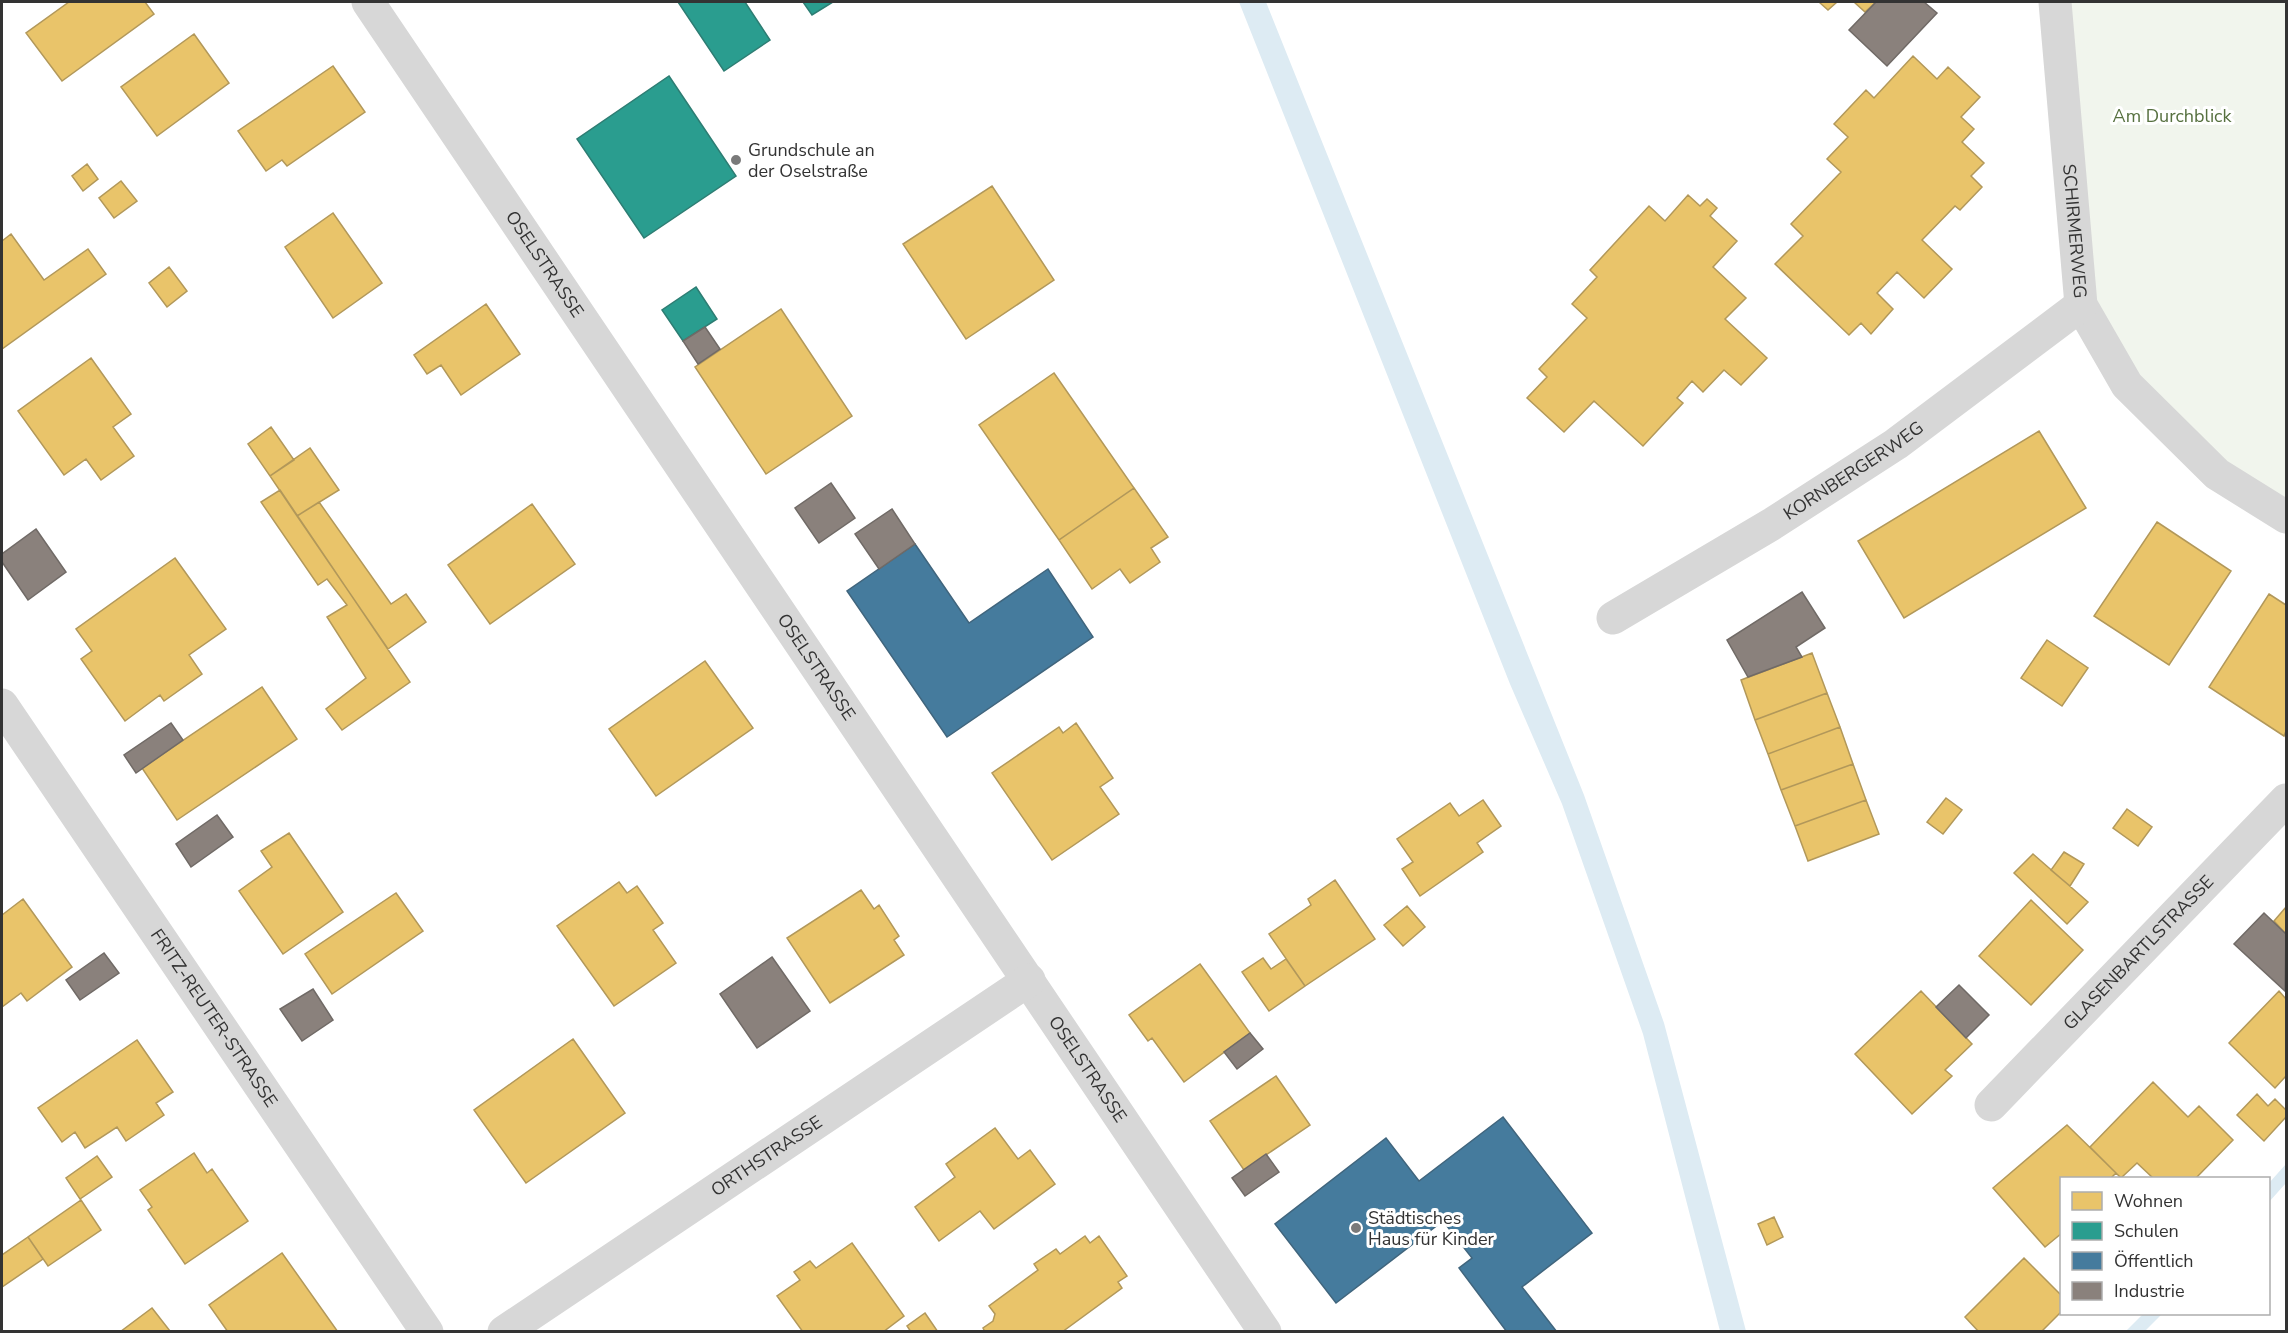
<svg xmlns="http://www.w3.org/2000/svg" width="2288" height="1333" font-family="'Nunito Sans',sans-serif">
  <style>
    .green { fill: #f1f5ed }
    .water { fill: #ddebf3 }
    .homes { fill: #e9c46a; stroke: #b2985a; stroke-width: 1.5 }
    .schools { fill: #2a9d8f; stroke: #2d7d73; stroke-width: 1.5 }
    .public { fill: #457b9d; stroke: #40657d; stroke-width: 1.5 }
    .industry { fill: #8a817c; stroke: #706a66; stroke-width: 1.5 }
    .lines { fill: none; stroke-linecap: round; stroke-linejoin: round }
    .street { stroke: #d7d7d7; stroke-width: 33 }
    .poi-dot { fill: #7a7a7a; stroke: #fff; stroke-width: 2 }
    .labels { text-anchor: middle; stroke-width: 6; stroke-linejoin: round; paint-order: stroke }
    .park-label { font-size: 18px; fill: #56703f; stroke: #fff }
    .poi-label { font-size: 18px; fill: #333; stroke: #fff; text-anchor: start }
    .street-label { font-size: 18px; fill: #333; stroke: #fff }
  </style>
  <rect width="100%" height="100%" fill="#fff"/>
  <path class="green" d="M 2047,2 L 2286,2 L 2286,529 L 2202,475 L 2075,301 Z"/>
  <path class="water" d="M 1239,2 L 1266,2 L 1584,795 L 1664,1023 L 1746,1331 L 1720,1331 L 1643,1034 L 1562,804 L 1510,684 Z
    M 2286,1164 L 2286,1183 L 2269,1202 L 2269,1183 Z
    M 2143,1314 L 2162,1314 L 2145,1331 L 2126,1331 Z"/>
  <path class="homes" d="M 69,2 L 145,2 L 154,14 L 62,81 L 26,33 Z
    M 1819,2 L 1837,2 L 1828,10 Z
    M 1854,2 L 1876,2 L 1865,12 Z
    M 194,34 L 229,83 L 157,136 L 121,87 Z
    M 1913,56 L 1937,79 L 1948,67 L 1980,97 L 1961,117 L 1974,129 L 1962,142 L 1984,163 L 1971,176 L 1982,187 L 1960,210 L 1955,206 L 1922,240 L 1952,269 L 1924,298 L 1897,272 L 1877,293 L 1893,309 L 1871,334 L 1861,323 L 1849,335 L 1775,264 L 1803,236 L 1791,224 L 1841,172 L 1827,159 L 1848,137 L 1834,124 L 1866,90 L 1874,98 Z
    M 333,66 L 365,112 L 287,166 L 282,160 L 266,171 L 238,131 Z
    M 87,164 L 98,179 L 83,191 L 72,176 Z
    M 121,181 L 137,201 L 114,218 L 99,198 Z
    M 992,186 L 1054,280 L 966,339 L 903,244 Z
    M 1688,195 L 1700,206 L 1707,199 L 1717,208 L 1710,216 L 1737,241 L 1713,267 L 1746,298 L 1725,319 L 1767,358 L 1741,385 L 1724,370 L 1703,392 L 1692,381 L 1677,398 L 1683,403 L 1643,446 L 1594,401 L 1564,432 L 1527,398 L 1547,377 L 1539,369 L 1587,318 L 1572,304 L 1597,277 L 1590,270 L 1649,206 L 1665,221 Z
    M 333,213 L 382,283 L 333,318 L 285,247 Z
    M 11,234 L 44,280 L 88,249 L 106,274 L 2,349 L 2,241 Z
    M 169,267 L 187,291 L 167,307 L 149,283 Z
    M 486,304 L 520,354 L 461,395 L 441,365 L 427,374 L 414,355 Z
    M 781,309 L 852,416 L 766,474 L 695,367 Z
    M 91,358 L 131,414 L 113,427 L 134,456 L 101,480 L 86,459 L 64,475 L 18,411 Z
    M 1054,373 L 1134,488 L 1059,540 L 979,425 Z
    M 271,427 L 294,460 L 270,476 L 248,444 Z
    M 2039,431 L 2086,508 L 1904,618 L 1858,541 Z
    M 310,448 L 339,490 L 297,516 L 270,476 Z
    M 1134,488 L 1168,537 L 1151,548 L 1160,562 L 1130,583 L 1120,569 L 1092,589 L 1059,540 Z
    M 280,490 L 410,682 L 342,730 L 326,709 L 366,678 L 327,617 L 347,605 L 327,579 L 318,585 L 261,502 Z
    M 319,502 L 391,604 L 406,594 L 426,622 L 388,649 L 297,516 Z
    M 532,504 L 575,564 L 490,624 L 448,565 Z
    M 2157,522 L 2231,571 L 2169,665 L 2094,616 Z
    M 175,558 L 226,629 L 189,655 L 202,674 L 164,701 L 160,695 L 125,721 L 81,659 L 92,651 L 76,629 Z
    M 2269,594 L 2286,605 L 2286,731 L 2284,736 L 2209,687 Z
    M 2047,640 L 2088,668 L 2062,706 L 2021,678 Z
    M 1812,653 L 1827,693 L 1755,720 L 1741,680 Z
    M 705,661 L 753,728 L 656,796 L 609,729 Z
    M 262,687 L 297,739 L 177,820 L 142,768 Z
    M 1827,693 L 1840,727 L 1768,754 L 1755,720 Z
    M 1076,723 L 1113,778 L 1100,787 L 1119,814 L 1052,860 L 992,773 L 1059,727 L 1063,733 Z
    M 1840,727 L 1853,764 L 1781,790 L 1768,754 Z
    M 1853,764 L 1866,800 L 1795,826 L 1781,790 Z
    M 1946,798 L 1962,810 L 1943,834 L 1927,822 Z
    M 1483,800 L 1501,826 L 1477,843 L 1483,852 L 1420,896 L 1402,869 L 1413,862 L 1397,839 L 1450,803 L 1459,816 Z
    M 1866,800 L 1879,834 L 1808,861 L 1795,826 Z
    M 2127,809 L 2152,827 L 2138,846 L 2113,828 Z
    M 289,833 L 343,912 L 283,954 L 239,891 L 272,867 L 261,851 Z
    M 2064,852 L 2084,864 L 2070,886 L 2051,870 Z
    M 2033,854 L 2088,902 L 2067,924 L 2014,873 Z
    M 1335,880 L 1375,939 L 1305,986 L 1269,934 L 1311,905 L 1308,899 Z
    M 619,882 L 627,893 L 637,886 L 663,923 L 653,930 L 676,963 L 614,1006 L 557,926 Z
    M 861,890 L 874,909 L 879,905 L 899,936 L 894,940 L 904,955 L 830,1003 L 787,938 Z
    M 396,893 L 423,931 L 332,994 L 305,954 Z
    M 23,899 L 72,967 L 27,1001 L 21,993 L 2,1007 L 2,915 Z
    M 2031,900 L 2083,950 L 2031,1005 L 1979,956 Z
    M 1407,906 L 1425,927 L 1403,946 L 1384,925 Z
    M 2286,907 L 2286,934 L 2274,921 Z
    M 1263,958 L 1271,969 L 1286,959 L 1305,986 L 1269,1011 L 1242,972 Z
    M 1200,964 L 1250,1033 L 1184,1082 L 1152,1038 L 1148,1041 L 1129,1015 Z
    M 1921,991 L 1972,1044 L 1945,1070 L 1952,1076 L 1912,1114 L 1855,1054 Z
    M 2279,991 L 2286,999 L 2286,1076 L 2275,1088 L 2229,1043 Z
    M 573,1039 L 625,1113 L 526,1183 L 474,1110 Z
    M 137,1040 L 173,1092 L 156,1103 L 164,1115 L 126,1141 L 117,1127 L 85,1148 L 75,1132 L 62,1142 L 38,1108 Z
    M 1276,1076 L 1310,1125 L 1244,1170 L 1210,1121 Z
    M 2153,1082 L 2188,1117 L 2199,1106 L 2233,1140 L 2196,1178 L 2153,1178 L 2137,1163 L 2121,1178 L 2090,1147 Z
    M 2257,1094 L 2268,1106 L 2275,1099 L 2286,1110 L 2286,1117 L 2264,1141 L 2237,1115 Z
    M 2067,1125 L 2116,1173 L 2111,1178 L 2062,1178 L 2062,1233 L 2045,1247 L 1993,1188 Z
    M 995,1128 L 1018,1159 L 1030,1150 L 1055,1184 L 994,1229 L 980,1211 L 939,1241 L 915,1207 L 955,1177 L 946,1164 Z
    M 194,1153 L 207,1173 L 212,1169 L 248,1221 L 185,1264 L 148,1210 L 152,1207 L 140,1190 Z
    M 97,1156 L 112,1177 L 80,1199 L 66,1178 Z
    M 81,1200 L 101,1230 L 48,1266 L 28,1237 Z
    M 1774,1217 L 1783,1237 L 1767,1245 L 1758,1224 Z
    M 1085,1236 L 1090,1243 L 1099,1236 L 1127,1276 L 1118,1282 L 1122,1288 L 1062,1332 L 985,1332 L 983,1328 L 993,1321 L 995,1314 L 989,1306 L 1038,1270 L 1034,1264 L 1056,1249 L 1060,1254 Z
    M 28,1237 L 43,1259 L 2,1287 L 2,1255 Z
    M 852,1243 L 904,1316 L 883,1332 L 803,1332 L 777,1296 L 800,1280 L 794,1272 L 810,1261 L 816,1268 Z
    M 282,1253 L 338,1332 L 228,1332 L 209,1305 Z
    M 2024,1258 L 2062,1296 L 2062,1311 L 2041,1332 L 1979,1332 L 1965,1317 Z
    M 152,1308 L 170,1331 L 120,1332 Z
    M 925,1313 L 938,1332 L 911,1332 L 907,1326 Z"/>
  <path class="schools" d="M 678,2 L 745,2 L 770,40 L 724,71 Z
    M 803,2 L 833,2 L 812,15 Z
    M 669,76 L 736,176 L 644,238 L 577,139 Z
    M 696,287 L 717,319 L 683,341 L 662,310 Z"/>
  <path class="public" d="M 915,544 L 969,623 L 1048,569 L 1093,637 L 947,737 L 847,591 Z
    M 1503,1117 L 1592,1233 L 1522,1287 L 1557,1332 L 1507,1332 L 1459,1268 L 1472,1258 L 1443,1221 L 1336,1303 L 1275,1224 L 1386,1138 L 1419,1181 Z"/>
  <path class="industry" d="M 1876,2 L 1924,2 L 1937,13 L 1887,66 L 1849,30 Z
    M 705,327 L 720,349 L 698,364 L 683,341 Z
    M 831,483 L 855,518 L 819,543 L 795,508 Z
    M 892,509 L 915,544 L 879,569 L 855,534 Z
    M 36,529 L 66,572 L 28,600 L 2,562 L 2,554 Z
    M 1802,592 L 1825,628 L 1796,647 L 1802,657 L 1748,677 L 1727,640 Z
    M 171,723 L 183,740 L 136,773 L 124,755 Z
    M 217,815 L 233,837 L 191,867 L 176,844 Z
    M 2264,913 L 2286,934 L 2285,991 L 2234,944 Z
    M 104,953 L 119,973 L 80,1000 L 66,980 Z
    M 772,957 L 810,1011 L 757,1048 L 720,994 Z
    M 1959,985 L 1989,1015 L 1966,1038 L 1936,1007 Z
    M 313,989 L 333,1020 L 302,1041 L 280,1009 Z
    M 1250,1033 L 1263,1049 L 1237,1069 L 1224,1052 Z
    M 1266,1154 L 1279,1172 L 1245,1196 L 1232,1178 Z"/>
  <g class="lines">
    <g class="street">
      <path id="s1" d="M 368,2 L 1265,1332"/>
      <path id="s2" d="M 2055,2 L 2081,305 L 2127,385 L 2217,474 L 2286,517"/>
      <path id="s3" d="M 1613,618 L 1772,524 L 1896,444 L 2081,305"/>
      <path id="s4" d="M 2,705 L 427,1332"/>
      <path id="s5" d="M 1991,1105 L 2286,800"/>
      <path id="s6" d="M 504,1332 L 1029,980"/>
    </g>
  </g>
  <g class="poi-dot">
    <circle cx="736" cy="160" r="6"/>
    <circle cx="1356" cy="1228" r="6"/>
  </g>
  <g class="labels">
    <g class="park-label">
      <text x="2172" y="122">Am Durchblick</text>
    </g>
    <g class="poi-label">
      <text x="748" y="156">Grundschule an<tspan x="748" dy="21">der Oselstraße</tspan></text>
      <text x="1368" y="1224">Städtisches<tspan x="1368" dy="21">Haus für Kinder</tspan></text>
    </g>
    <g class="street-label">
      <text dy="6" stroke="none"><textPath href="#s2" startOffset="230">SCHIRMERWEG</textPath></text>
      <text dy="6" stroke="none"><textPath href="#s1" startOffset="316">OSELSTRASSE</textPath></text>
      <text dy="6" stroke="none"><textPath href="#s3" startOffset="282">KORNBERGERWEG</textPath></text>
      <text dy="6" stroke="none"><textPath href="#s1" startOffset="802">OSELSTRASSE</textPath></text>
      <text dy="6" stroke="none"><textPath href="#s5" startOffset="212">GLASENBARTLSTRASSE</textPath></text>
      <text dy="6" stroke="none"><textPath href="#s4" startOffset="378">FRITZ-REUTER-STRASSE</textPath></text>
      <text dy="6" stroke="none"><textPath href="#s1" startOffset="1287">OSELSTRASSE</textPath></text>
      <text dy="6" stroke="none"><textPath href="#s6" startOffset="316">ORTHSTRASSE</textPath></text>
    </g>
  </g>
  <rect width="2288" height="1333" fill="none" stroke="#333333" stroke-width="6"/>
  <rect x="2060" y="1177" width="210" height="138" fill="#ffffff" stroke="#adadad" stroke-width="1.5"/>
  <rect x="2072" y="1192" width="30" height="18" fill="#e9c46a" stroke="#adadad" stroke-width="1.5"/>
  <text x="2114" y="1207" font-size="18" fill="#333333">Wohnen</text>
  <rect x="2072" y="1222" width="30" height="18" fill="#2a9d8f" stroke="#adadad" stroke-width="1.5"/>
  <text x="2114" y="1237" font-size="18" fill="#333333">Schulen</text>
  <rect x="2072" y="1252" width="30" height="18" fill="#457b9d" stroke="#adadad" stroke-width="1.5"/>
  <text x="2114" y="1267" font-size="18" fill="#333333">Öffentlich</text>
  <rect x="2072" y="1282" width="30" height="18" fill="#8a817c" stroke="#adadad" stroke-width="1.5"/>
  <text x="2114" y="1297" font-size="18" fill="#333333">Industrie</text>
</svg>
